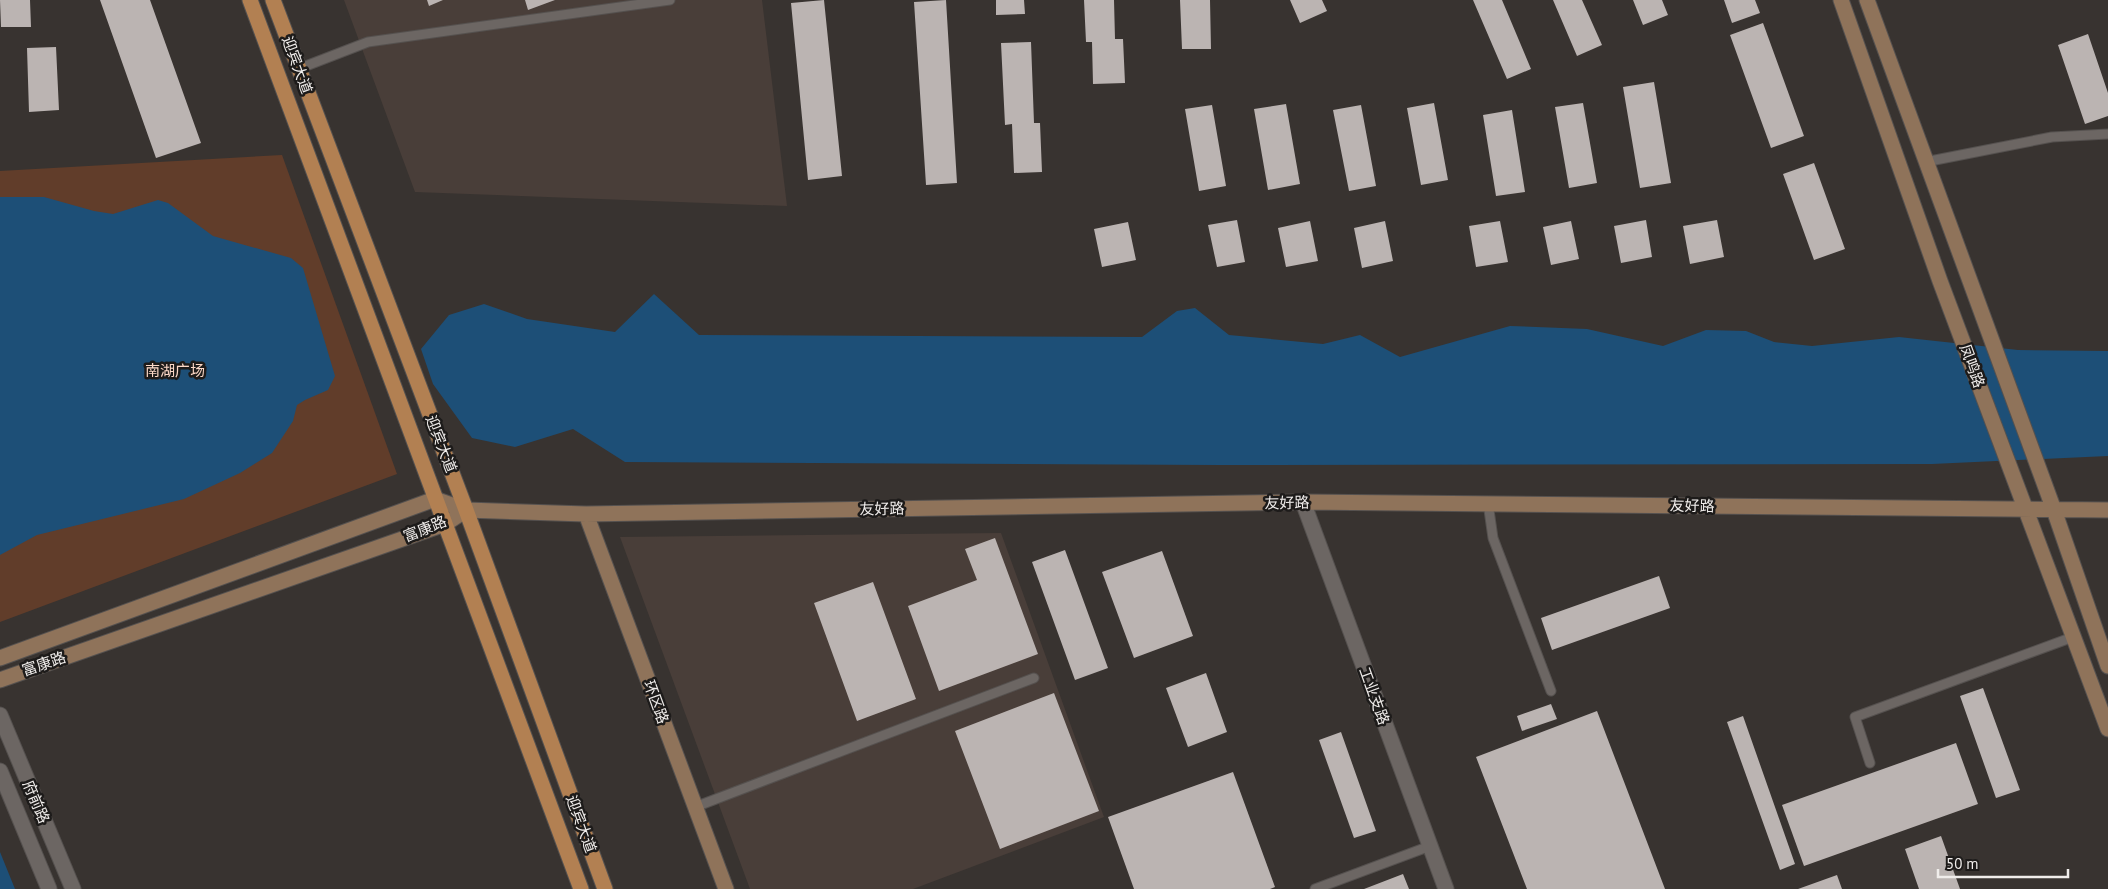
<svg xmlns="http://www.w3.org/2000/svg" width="2108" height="889" font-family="'PT Sans','Noto Sans SC',sans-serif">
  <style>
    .built { fill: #493e39 }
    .green { fill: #613d2a }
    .water { fill: #1d4f77 }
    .building { fill: #bbb4b2 }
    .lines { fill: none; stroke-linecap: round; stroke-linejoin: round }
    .lane-casing { stroke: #55514f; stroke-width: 11 }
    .street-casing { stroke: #55514f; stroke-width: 17 }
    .secondary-casing { stroke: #55514f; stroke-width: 17 }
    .primary-casing { stroke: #55514f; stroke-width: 17 }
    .lane { stroke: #6c6663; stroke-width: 9 }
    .street { stroke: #6c6663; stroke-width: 15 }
    .secondary { stroke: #8f735a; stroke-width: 15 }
    .primary { stroke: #b28052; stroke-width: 15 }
    .labels { text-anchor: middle; stroke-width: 5; stroke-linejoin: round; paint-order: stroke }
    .street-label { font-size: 15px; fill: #f0edeb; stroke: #1d1b1a }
    .park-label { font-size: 15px; fill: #fcd9c8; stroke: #1d1b1a }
  </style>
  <rect width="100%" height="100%" fill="#383330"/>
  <path class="built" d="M 344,0 L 762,0 L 787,206 L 415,192 Z
    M 1001,533 L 1104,817 L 913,889 L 750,889 L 620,537 Z"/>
  <path class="green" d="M 282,155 L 397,474 L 0,622 L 0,171 Z"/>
  <path class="water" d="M 0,197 L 44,197 L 94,211 L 113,214 L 158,200 L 168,203 L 213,236 L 291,258 L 303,268 L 335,376 L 328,390 L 305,400 L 297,405 L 293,421 L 272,453 L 240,473 L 184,499 L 37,535 L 0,555 Z
    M 654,294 L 699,335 L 1142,337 L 1177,311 L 1195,308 L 1229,335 L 1323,344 L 1360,335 L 1400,357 L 1510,326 L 1587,329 L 1663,346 L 1706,330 L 1746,331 L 1774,342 L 1812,346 L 1899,337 L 2018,350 L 2108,351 L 2108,456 L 1932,464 L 1217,465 L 625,462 L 573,429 L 515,447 L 472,438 L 433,384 L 421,349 L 449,315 L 484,304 L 527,319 L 615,332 Z
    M 0,852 L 15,889 L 0,889 Z"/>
  <path class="building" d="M 0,0 L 30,0 L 31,27 L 1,27 Z
    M 100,0 L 150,0 L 201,143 L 156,158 Z
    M 427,0 L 443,0 L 429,6 Z
    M 525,0 L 555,0 L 528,10 Z
    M 824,0 L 842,176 L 808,180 L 791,3 Z
    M 946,0 L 957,183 L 926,185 L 914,2 Z
    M 996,0 L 1024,0 L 1025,14 L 996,15 Z
    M 1084,0 L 1114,0 L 1115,39 L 1123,39 L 1125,83 L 1093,84 L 1092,42 L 1086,42 Z
    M 1180,0 L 1210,0 L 1211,49 L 1182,49 Z
    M 1290,0 L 1322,0 L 1327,11 L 1300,23 Z
    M 1473,0 L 1502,0 L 1531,69 L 1507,79 Z
    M 1553,0 L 1582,0 L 1602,45 L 1577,56 Z
    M 1633,0 L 1662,0 L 1668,15 L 1643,25 Z
    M 1724,0 L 1755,0 L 1760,13 L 1732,23 Z
    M 1763,23 L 1804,136 L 1771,148 L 1730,35 Z
    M 2088,34 L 2108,93 L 2108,116 L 2085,124 L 2058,45 Z
    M 1031,42 L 1034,123 L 1040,123 L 1042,172 L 1014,173 L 1012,124 L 1005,125 L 1001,43 Z
    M 56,47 L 59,110 L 29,112 L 27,48 Z
    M 1654,82 L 1671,183 L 1640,188 L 1623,87 Z
    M 1434,103 L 1448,180 L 1421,185 L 1407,108 Z
    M 1583,103 L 1597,183 L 1569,188 L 1555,107 Z
    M 1286,104 L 1300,184 L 1268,190 L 1254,109 Z
    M 1212,105 L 1226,186 L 1199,191 L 1185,109 Z
    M 1361,105 L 1376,186 L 1349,191 L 1333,110 Z
    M 1512,110 L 1525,192 L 1496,196 L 1483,115 Z
    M 1814,163 L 1845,249 L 1814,260 L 1783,174 Z
    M 1237,220 L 1245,262 L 1217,267 L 1208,225 Z
    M 1646,220 L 1652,257 L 1621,263 L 1614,226 Z
    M 1717,220 L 1724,257 L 1690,264 L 1683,226 Z
    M 1310,221 L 1318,261 L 1286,267 L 1278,228 Z
    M 1385,221 L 1393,261 L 1362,268 L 1354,228 Z
    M 1500,221 L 1508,262 L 1476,267 L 1469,226 Z
    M 1571,221 L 1579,259 L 1551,265 L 1543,227 Z
    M 1128,222 L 1136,260 L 1102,267 L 1094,229 Z
    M 995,538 L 1038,654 L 939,691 L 908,606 L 977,580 L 965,549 Z
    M 1065,550 L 1108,668 L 1075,680 L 1032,562 Z
    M 1162,551 L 1193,636 L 1134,658 L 1102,572 Z
    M 1659,576 L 1670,608 L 1552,650 L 1541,618 Z
    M 873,582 L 916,699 L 857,721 L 814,603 Z
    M 1206,673 L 1227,732 L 1188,747 L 1166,688 Z
    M 1983,688 L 2020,790 L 1996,798 L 1960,696 Z
    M 1054,693 L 1099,811 L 1000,849 L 955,731 Z
    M 1551,704 L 1557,719 L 1522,731 L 1517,716 Z
    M 1597,711 L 1665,889 L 1527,889 L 1476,757 Z
    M 1743,716 L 1795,864 L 1780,870 L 1727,722 Z
    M 1341,732 L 1376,831 L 1354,838 L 1319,740 Z
    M 1956,743 L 1978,804 L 1804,866 L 1782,805 Z
    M 1233,772 L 1275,887 L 1270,889 L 1134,889 L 1108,817 Z
    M 1941,836 L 1960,889 L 1919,889 L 1905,849 Z
    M 1403,874 L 1409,889 L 1364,889 Z
    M 1837,875 L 1842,889 L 1798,889 Z"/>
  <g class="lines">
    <g class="lane-casing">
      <path id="lane" d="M 298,69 L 368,42 L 670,0
        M 1925,162 L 2052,137 L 2108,134
        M 1488,503 L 1493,538 L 1551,691
        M 1870,763 L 1855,717 L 2073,637
        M 695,807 L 1034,678
        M 1315,889 L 1430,846"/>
    </g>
    <g class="street-casing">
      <path id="street" d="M 1303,502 L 1446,889
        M 0,715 L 73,889
        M 0,771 L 49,889"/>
    </g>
    <g class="secondary-casing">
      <path id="secondary" d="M 1841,0 L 1940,281 L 2108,729
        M 1867,0 L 2054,510 L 2108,666
        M 586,514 L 726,889
        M 0,658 L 435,499 L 466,510 L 586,514 L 1303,502 L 2108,510
        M 0,680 L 445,524 L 466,510"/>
    </g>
    <g class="primary-casing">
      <path id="primary" d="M 250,0 L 581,889
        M 273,0 L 466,510 L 605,889"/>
    </g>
    <use href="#lane" class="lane"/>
    <use href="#street" class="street"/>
    <use href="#secondary" class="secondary"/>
    <use href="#primary" class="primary"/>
  </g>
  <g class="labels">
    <g class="street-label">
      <text transform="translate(297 65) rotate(70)" y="5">迎宾大道</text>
      <text transform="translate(1972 366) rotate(70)" y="5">凤鸣路</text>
      <text transform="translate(441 444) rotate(69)" y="5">迎宾大道</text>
      <text transform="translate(1287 503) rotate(-1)" y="5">友好路</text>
      <text transform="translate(1692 506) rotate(1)" y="5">友好路</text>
      <text transform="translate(882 509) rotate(-1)" y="5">友好路</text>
      <text transform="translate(425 529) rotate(-22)" y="5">富康路</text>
      <text transform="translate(44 664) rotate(-19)" y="5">富康路</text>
      <text transform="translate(1374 696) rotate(70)" y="5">工业支路</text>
      <text transform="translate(656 702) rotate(70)" y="5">环区路</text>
      <text transform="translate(36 802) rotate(67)" y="5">府前路</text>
      <text transform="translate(581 824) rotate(70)" y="5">迎宾大道</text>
    </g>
    <g class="park-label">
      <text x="175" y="376">南湖广场</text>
    </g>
  </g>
  <path d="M1938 869v8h130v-8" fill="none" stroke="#f0edeb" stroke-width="2.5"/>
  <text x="1946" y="869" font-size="15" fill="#f0edeb" stroke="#1d1b1a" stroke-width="4" paint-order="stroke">50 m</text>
</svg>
